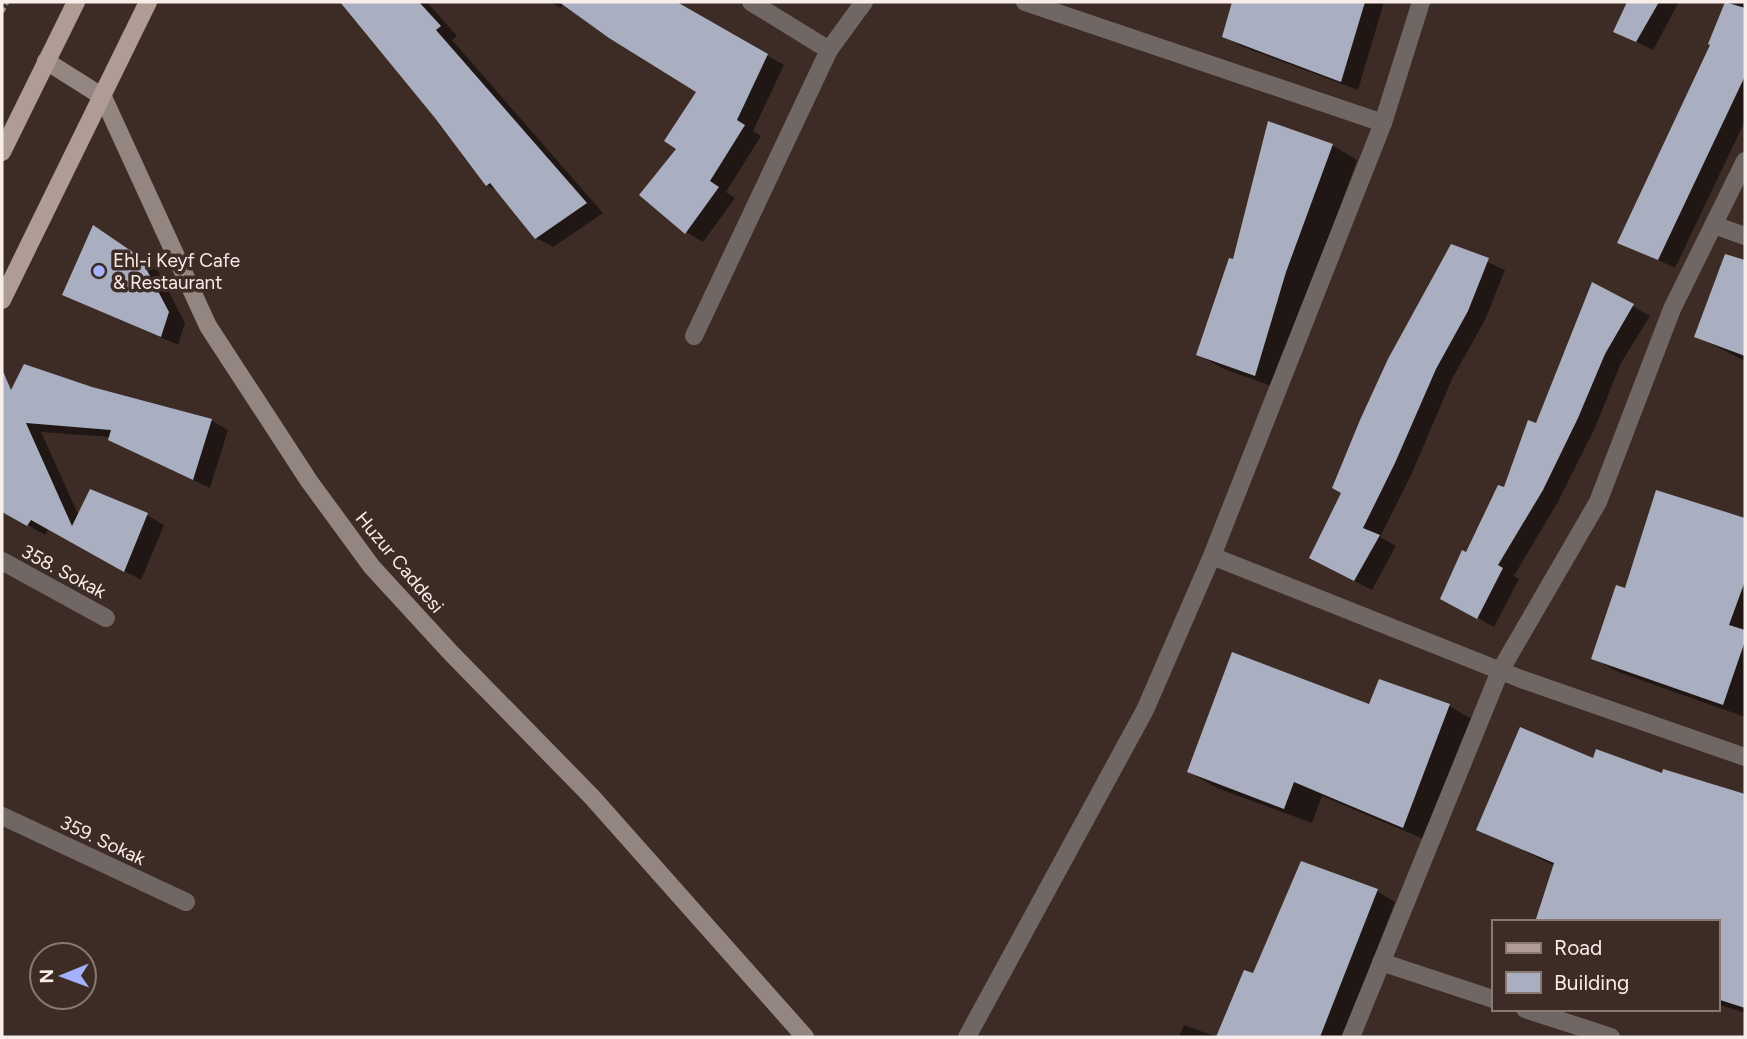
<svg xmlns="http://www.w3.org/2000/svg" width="1747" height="1039" viewBox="0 0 1747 1039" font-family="Figtree,sans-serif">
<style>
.shadow{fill:#0007}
.building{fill:#aaaec1}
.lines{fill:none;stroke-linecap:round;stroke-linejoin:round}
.path{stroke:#9b8c87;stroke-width:4.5;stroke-dasharray:5 3.5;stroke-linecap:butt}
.street{stroke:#706764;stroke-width:18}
.secondary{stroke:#938580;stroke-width:18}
.primary{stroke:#ae9c95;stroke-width:18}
.poi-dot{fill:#a2b2fd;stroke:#3d2c26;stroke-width:2.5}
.labels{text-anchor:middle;stroke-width:7;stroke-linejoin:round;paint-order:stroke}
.poi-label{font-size:19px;fill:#f9ede9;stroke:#3d2c26;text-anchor:start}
.street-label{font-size:19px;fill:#f9ede9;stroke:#3d2c26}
</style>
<rect width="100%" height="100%" fill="#3d2c26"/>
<g class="shadow">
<path d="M341 2H427L457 36 452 40 603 213 553 247 536 238 499 192 487 185 437 117Z"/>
<path d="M550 2H673L784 65 753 131 761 136 726 192 735 198 703 242 686 232 678 149 699 91 563 3 561 8Z"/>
<path d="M1234 2H1384L1358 90 1241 46 1224 36Z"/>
<path d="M1629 2H1679L1653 50 1615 31Z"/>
<path d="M1727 2H1745V121L1675 268 1620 242 1713 44 1710 43Z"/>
<path d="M1332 145 1357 160 1311 287 1280 389 1224 369 1199 355 1234 261Z"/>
<path d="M111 237 157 269 185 323 178 345 64 294Z"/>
<path d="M1452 246 1505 270 1485 320 1452 379 1412 473 1380 537 1396 546 1372 590 1328 567 1343 493Z"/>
<path d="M1726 256 1745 262V361L1696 336Z"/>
<path d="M1593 284 1650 316 1621 363 1595 428 1559 500 1514 576 1519 579 1494 627 1443 598 1505 490 1537 425Z"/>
<path d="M25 366 91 389 211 420 228 430 210 488 127 449 111 437 41 432 79 516 147 515 164 525 141 580 48 529 45 535 2 510V414Z"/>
<path d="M1657 492 1745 520V717L1618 672 1593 658 1626 591Z"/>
<path d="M1370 706H1449L1477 722 1431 842 1322 796 1312 823 1217 788 1189 772Z"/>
<path d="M1594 760 1663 775 1664 771 1745 794V1013L1717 1004V922L1555 866 1479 829Z"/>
<path d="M1377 891 1395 902 1343 1037H1218L1245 972 1253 975Z"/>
<path d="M1184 1025 1217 1037H1179Z"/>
</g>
<g class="building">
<path d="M340 2H419L441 26 436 30 587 203 535 239 490 183 486 186 435 118Z"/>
<path d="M559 2H677L768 54 737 120 745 125 710 181 719 187 685 234 639 195 676 149 664 141 696 92 609 38Z"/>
<path d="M1232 2H1365L1341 82 1222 37Z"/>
<path d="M1627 2H1659L1636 42 1613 32Z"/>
<path d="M1725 2 1745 8V76L1658 260 1617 243 1710 45 1708 44Z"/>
<path d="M1268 121 1333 144 1286 272 1255 376 1196 355 1229 258 1233 259Z"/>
<path d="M93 225 140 257 169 312 161 337 62 295Z"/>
<path d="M1451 244 1489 258 1468 311 1436 369 1395 463 1363 528 1380 535 1354 581 1309 558 1341 493 1332 488 1360 420 1388 359Z"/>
<path d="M1725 254 1745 260V356L1694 337Z"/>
<path d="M1592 282 1634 304 1605 354 1578 418 1543 490 1498 565 1503 568 1477 619 1440 599 1462 550 1466 552 1498 485 1504 487 1528 420 1536 423Z"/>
<path d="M24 364 92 387 212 419 193 480 108 440 111 430 26 423 72 526 90 489 148 513 124 572 31 520 27 526 2 512V369L11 390Z"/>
<path d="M1656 490 1745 518V581L1729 625 1745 630V641L1723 705 1591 659 1616 585 1625 588Z"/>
<path d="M1232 652 1369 704 1379 679 1450 704 1403 828 1294 782 1284 809 1187 772Z"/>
<path d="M1520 727 1593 758 1596 749 1662 773 1663 769 1745 794V1008L1717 999V922H1535L1554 863 1476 830Z"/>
<path d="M1301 861 1378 889 1320 1037H1216L1244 970 1253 973Z"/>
</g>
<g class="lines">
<path class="path" d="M2 12 7 2"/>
<g class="street">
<path d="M1025 2 1383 123"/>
<path d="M829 50 864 2"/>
<path d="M1714 225 1745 236"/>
<path d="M694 336 829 50 751 2"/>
<path d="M1212 556 1521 679 1745 757"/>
<path d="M2 561 106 618"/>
<path d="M2 816 186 902"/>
<path d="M1381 962 1493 999"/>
<path d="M1525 1009 1611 1037"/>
<path d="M967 1037 1145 710 1212 556 1383 123 1421 2"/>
<path d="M1351 1037 1500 671 1598 502 1672 309 1745 161"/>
</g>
<path class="secondary" d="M46 61 103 97 208 326 309 481 372 567 451 653 592 797 805 1037"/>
<g class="primary">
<path d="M2 152 76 2"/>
<path d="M2 300 148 2"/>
</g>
</g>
<circle class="poi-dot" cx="99" cy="271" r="7"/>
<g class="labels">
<g class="poi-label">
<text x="113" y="267">Ehl-i Keyf Cafe<tspan x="113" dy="22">&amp; Restaurant</tspan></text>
</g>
<g class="street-label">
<text transform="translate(400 562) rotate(50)" y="7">Huzur Caddesi</text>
<text transform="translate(64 571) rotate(28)" y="7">358. Sokak</text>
<text transform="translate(103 840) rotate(25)" y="7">359. Sokak</text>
</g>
</g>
<rect width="1747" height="1039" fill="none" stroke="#f9ede9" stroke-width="7"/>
<rect x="1492" y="920" width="228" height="91" fill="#3d2c26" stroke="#887974" stroke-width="2"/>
<rect x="1506" y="943" width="35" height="10" fill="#ae9c95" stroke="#887974" stroke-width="2"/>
<text x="1554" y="955" font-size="21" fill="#f9ede9">Road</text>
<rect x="1506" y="972" width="35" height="21" fill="#aaaec1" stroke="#887974" stroke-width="2"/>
<text x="1554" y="990" font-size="21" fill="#f9ede9">Building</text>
<g transform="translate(63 976) rotate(269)"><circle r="33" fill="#3d2c26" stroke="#887974" stroke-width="2"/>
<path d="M0-5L12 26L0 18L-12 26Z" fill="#a2b2fd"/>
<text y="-10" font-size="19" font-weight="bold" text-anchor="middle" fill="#f9ede9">N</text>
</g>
</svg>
